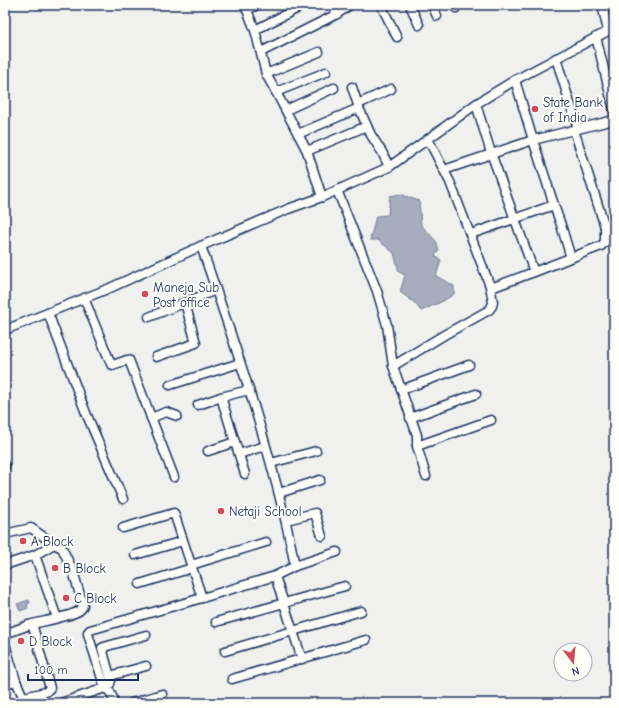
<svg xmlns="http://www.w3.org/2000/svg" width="619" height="708" viewBox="0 0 619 708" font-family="'Comic Neue',sans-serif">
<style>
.water{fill:#a7adbd;stroke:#6f7b97}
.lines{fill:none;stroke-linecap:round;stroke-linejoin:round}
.minor-casing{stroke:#1b2f5e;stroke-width:11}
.minor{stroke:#fdfcf7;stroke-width:8}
.poi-dot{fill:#d1495b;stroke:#fdfcf7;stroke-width:1.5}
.labels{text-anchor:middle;stroke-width:4;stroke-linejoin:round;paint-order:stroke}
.poi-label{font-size:13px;fill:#1b2f5e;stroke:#fdfcf7;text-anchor:start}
</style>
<rect width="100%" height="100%" fill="#f0f0ee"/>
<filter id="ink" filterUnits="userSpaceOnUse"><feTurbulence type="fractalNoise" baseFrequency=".025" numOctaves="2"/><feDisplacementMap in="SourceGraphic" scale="8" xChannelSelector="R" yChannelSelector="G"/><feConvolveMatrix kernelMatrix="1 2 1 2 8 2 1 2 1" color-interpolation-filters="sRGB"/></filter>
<g filter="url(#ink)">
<g class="water">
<path d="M400 194 419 201 421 225 436 241 439 250 435 256 441 260 436 276 454 286V294L443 301 421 311 415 303 400 292 405 275 399 272 394 253 378 240H370L376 216 388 215 390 196Z"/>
<path d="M29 600 30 603 27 604 28 608 20 611 17 604Z"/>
</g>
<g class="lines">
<defs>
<g id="minor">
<path d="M245 5 255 30 266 74 276 92 307 151 322 197"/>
<path d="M333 5 337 14"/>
<path d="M381 5 397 37"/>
<path d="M410 5 419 25"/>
<path d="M432 5 437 16"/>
<path d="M455 5 456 8"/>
<path d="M602 5 608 31"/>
<path d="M247 10 257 5"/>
<path d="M255 30 304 5"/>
<path d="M596 37 614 110"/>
<path d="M261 52 337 14 350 5"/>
<path d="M556 58 578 129"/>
<path d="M266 74 319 52"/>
<path d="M352 87 359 108 371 135 382 152 389 167"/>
<path d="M276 92 326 72"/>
<path d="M358 104 391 89"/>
<path d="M476 104 491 153 534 272 491 288"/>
<path d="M286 110 334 88"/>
<path d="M574 130 605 227"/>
<path d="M298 134 359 108"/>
<path d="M307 151 367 126"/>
<path d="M444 170 533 140 614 120"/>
<path d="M337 190 377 291 387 325 393 366 444 335 489 310 492 306 493 302 490 286 450 182 428 139"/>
<path d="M554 205 561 225 571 258"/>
<path d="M471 234 554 205 533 140 515 80"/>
<path d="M201 246C232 336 263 426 285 519 289 535 292 551 295 566"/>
<path d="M534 272 601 246 605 242V227L614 221"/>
<path d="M84 298 111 364 113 365 127 360H129L174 477"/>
<path d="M48 313 86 413 123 499"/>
<path d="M149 317 216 290"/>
<path d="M5 330 110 288 201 246 288 209 322 197 389 167 428 139 476 104 515 80 614 28"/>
<path d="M156 357 196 343 185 303"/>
<path d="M393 366 417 435V446L426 476"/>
<path d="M170 385 240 363"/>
<path d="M401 390 469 365"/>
<path d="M198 405 221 397 249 390"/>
<path d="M151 418 166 412 177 416"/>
<path d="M410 418 476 394"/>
<path d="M235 442 245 474"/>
<path d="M417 446 491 420"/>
<path d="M208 451 235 442 221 397"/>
<path d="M239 454 265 446"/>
<path d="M271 463 316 451"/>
<path d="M5 467V466"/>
<path d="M279 493 320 480"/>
<path d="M286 520 315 513 322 536"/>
<path d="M123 528 174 513 202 598"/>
<path d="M5 534 31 528 54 544 62 548 73 571 83 605C82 607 82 609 80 610 74 616 39 622 29 625L33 627 50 688 46 692 23 697V703"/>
<path d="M54 544 35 555 57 618"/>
<path d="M135 555 183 541"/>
<path d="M5 565 35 555"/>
<path d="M191 565 266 542"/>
<path d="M140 584 192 568"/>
<path d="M216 622 345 586"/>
<path d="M5 634 29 625"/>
<path d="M5 644 16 681"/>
<path d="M225 651 361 611"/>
<path d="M302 659 275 576 295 566 337 552"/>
<path d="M110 676 146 666"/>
<path d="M232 679 366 640"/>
<path d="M5 684 16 681 23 697"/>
<path d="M105 686 110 684 111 680 102 648 104 647 146 635"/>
<path d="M105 688 110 692 115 703"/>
<path d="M61 703 105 688 88 634V632L90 630 202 598 275 576"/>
<path d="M132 703 162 694"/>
</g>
</defs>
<use href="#minor" class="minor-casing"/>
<use href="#minor" class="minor"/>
</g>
</g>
<g class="poi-dot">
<circle cx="535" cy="109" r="4"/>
<circle cx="145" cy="294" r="4"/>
<circle cx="221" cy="511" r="4"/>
<circle cx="23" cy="541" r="4"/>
<circle cx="55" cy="568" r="4"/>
<circle cx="66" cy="598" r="4"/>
<circle cx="21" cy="641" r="4"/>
</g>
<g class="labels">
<g class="poi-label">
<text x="543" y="107">State Bank<tspan x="543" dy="15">of India</tspan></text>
<text x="153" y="292">Maneja Sub<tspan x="153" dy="15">Post office</tspan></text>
<text x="229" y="516">Netaji School</text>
<text x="31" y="546">A Block</text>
<text x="63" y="573">B Block</text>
<text x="74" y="603">C Block</text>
<text x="29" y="646">D Block</text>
</g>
</g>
<rect width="619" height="708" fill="none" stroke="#fdfcf7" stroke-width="20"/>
<rect x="10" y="10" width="599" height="688" fill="none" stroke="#1b2f5e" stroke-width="1.5" filter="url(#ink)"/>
<g transform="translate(573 662) rotate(164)"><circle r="19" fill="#fdfcf7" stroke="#a3aaba"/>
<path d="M0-3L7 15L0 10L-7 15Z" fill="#d1495b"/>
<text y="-6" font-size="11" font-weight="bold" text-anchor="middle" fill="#1b2f5e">N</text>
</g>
<path d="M28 674v6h110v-6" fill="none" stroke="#1b2f5e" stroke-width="2"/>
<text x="34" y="674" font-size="12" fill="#1b2f5e" stroke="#fdfcf7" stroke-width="3" paint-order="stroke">100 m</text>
</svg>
